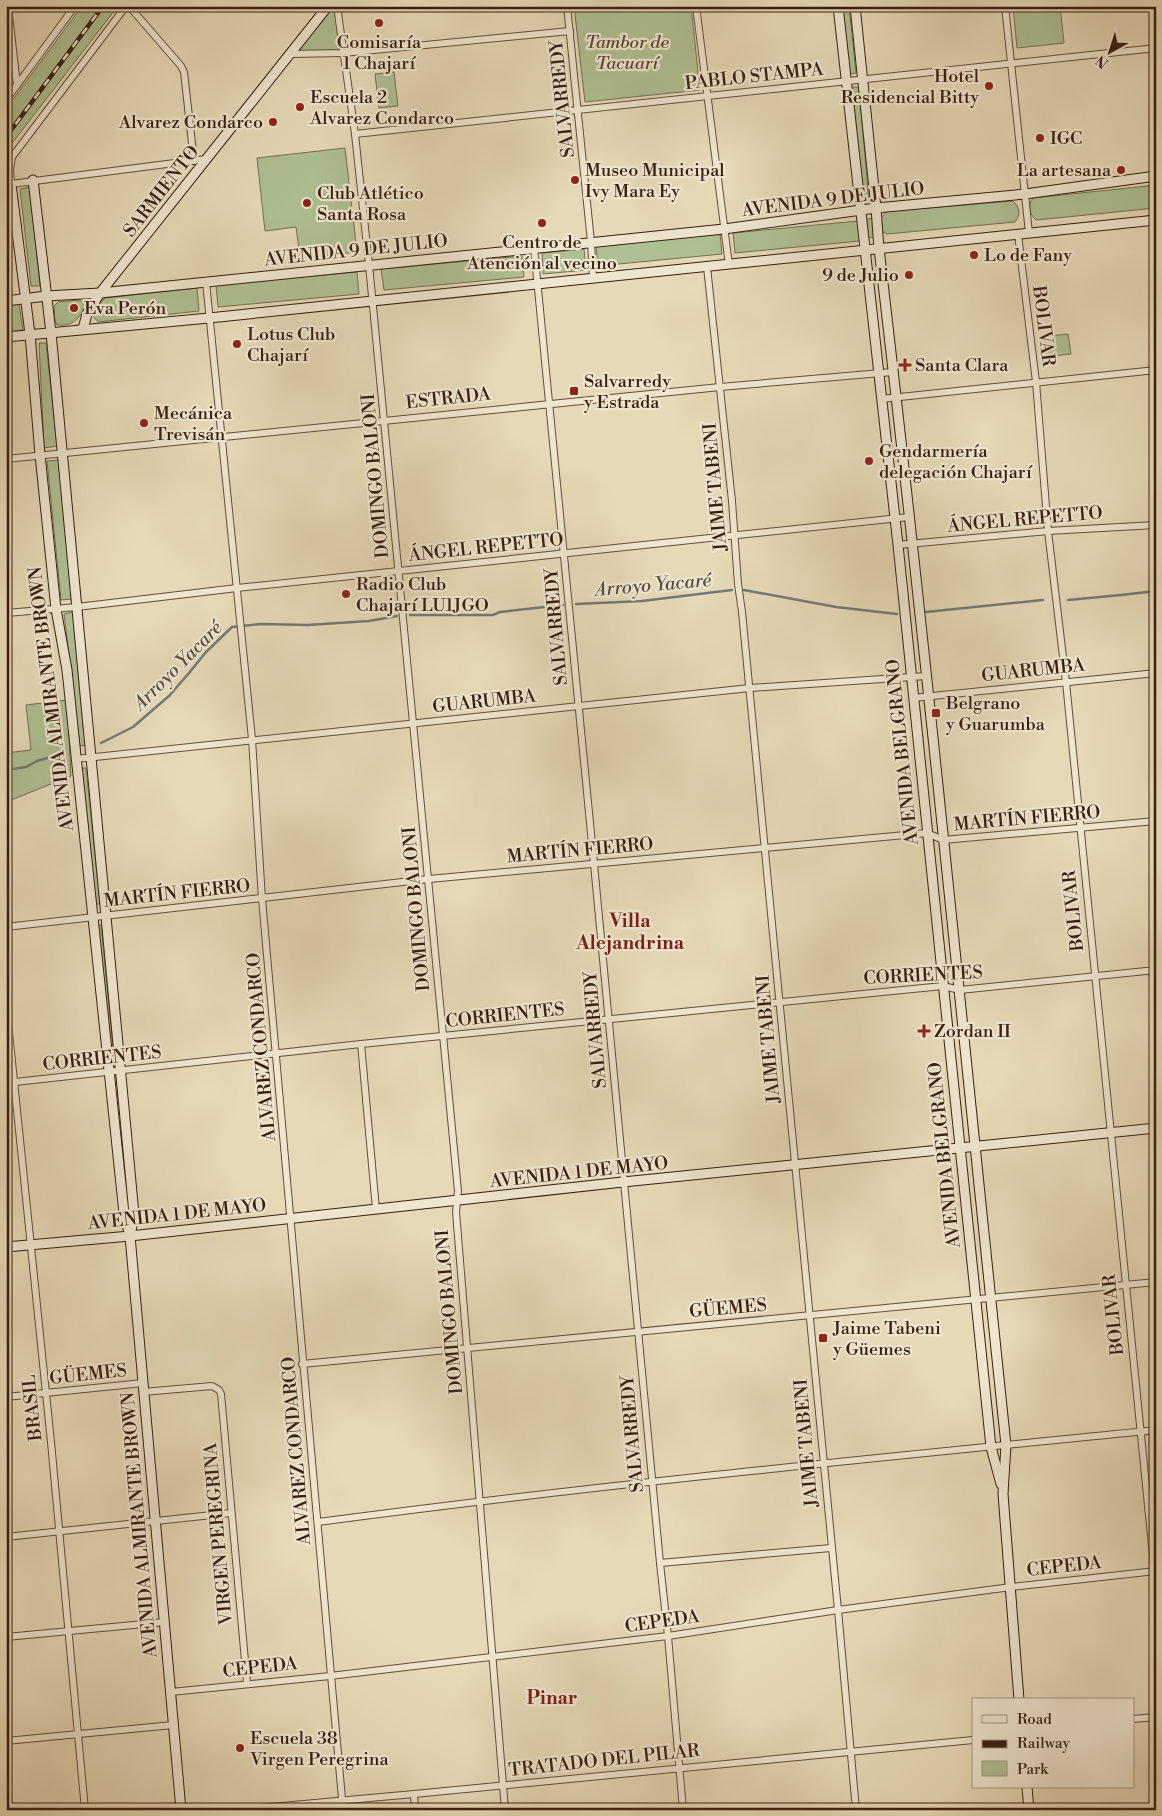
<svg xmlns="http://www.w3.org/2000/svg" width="1162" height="1816" viewBox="0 0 1162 1816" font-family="'Libre Bodoni',serif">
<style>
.green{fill:#aec093;stroke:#736f52}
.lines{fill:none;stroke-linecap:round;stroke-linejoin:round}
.stream{stroke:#737a76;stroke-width:2.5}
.street-casing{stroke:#644d3a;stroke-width:8}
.secondary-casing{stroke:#381e11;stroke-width:11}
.street{stroke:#efe6d0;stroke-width:6}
.secondary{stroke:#efe6d0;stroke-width:9}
.rail-casing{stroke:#381e11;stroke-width:4.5}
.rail{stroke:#efe6d0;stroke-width:2.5;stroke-dasharray:8;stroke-linecap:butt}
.poi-dot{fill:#8f2418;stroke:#efe6d0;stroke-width:2}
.labels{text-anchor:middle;stroke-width:4.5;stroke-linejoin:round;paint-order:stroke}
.poi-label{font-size:18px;fill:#381e11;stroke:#efe6d0;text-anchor:start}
.park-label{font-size:18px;font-style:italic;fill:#564632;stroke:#efe6d0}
.street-label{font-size:18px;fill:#381e11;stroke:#efe6d0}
.water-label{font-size:19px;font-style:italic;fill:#554c43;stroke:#efe6d0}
.neighbourhood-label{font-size:19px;font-weight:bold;fill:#7a1f14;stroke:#efe6d0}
</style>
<rect width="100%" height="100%" fill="#e6d9b7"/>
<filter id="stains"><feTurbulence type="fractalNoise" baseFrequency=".004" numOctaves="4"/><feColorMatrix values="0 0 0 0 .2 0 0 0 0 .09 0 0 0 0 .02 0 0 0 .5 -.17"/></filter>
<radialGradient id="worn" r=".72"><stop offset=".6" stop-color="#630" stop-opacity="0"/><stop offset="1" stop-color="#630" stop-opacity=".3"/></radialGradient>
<g class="green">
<path d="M82 6H118L6 151V109Z"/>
<path d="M330 6H335L341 51 293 52Z"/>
<path d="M574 6H691L700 90 585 102Z"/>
<path d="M842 6H849L856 73 849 74Z"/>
<path d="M1013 6H1060L1064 43 1017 48Z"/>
<path d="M394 72 398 106 379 108 375 74Z"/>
<path d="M851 87H859L869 201 861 202Z"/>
<path d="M345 148 357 252 300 258 296 227 265 231 257 158Z"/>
<path d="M1156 185V208L1036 220C1030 215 1027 205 1033 198Z"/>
<path d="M30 187 40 286H31L20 189Z"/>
<path d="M1013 201C1020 207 1021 215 1015 222L887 234 883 232 881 218 887 211Z"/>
<path d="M874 218 876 237 868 238 867 219Z"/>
<path d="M858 221 860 241 735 253 733 233Z"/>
<path d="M720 234 722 254 598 266 596 246Z"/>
<path d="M584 249 586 270 543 274 542 253Z"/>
<path d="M522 256 524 277 384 290 381 269Z"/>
<path d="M357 272 359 294 218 307 216 285Z"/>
<path d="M197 288 199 311 98 322 94 317 93 311 105 298Z"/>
<path d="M80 300 84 304 86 308C76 320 74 326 57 325L55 321 54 306 58 302Z"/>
<path d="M19 304 23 330 6 332V306Z"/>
<path d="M1068 334 1071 354 1043 357 1041 337Z"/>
<path d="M39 343H46L57 446 44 448Z"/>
<path d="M59 460 72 599 61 600 47 461Z"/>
<path d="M73 612 85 745 80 746 64 614Z"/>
<path d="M67 700 71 776 6 802V753L31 750 26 705Z"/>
<path d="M82 768H86L100 904H96Z"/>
<path d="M98 925H101L114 1057H111Z"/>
</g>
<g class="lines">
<g class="stream">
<path d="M744 590 836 607 897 614"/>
<path d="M1068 600 1121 595 1156 591"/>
<path d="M576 604 642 601 732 590"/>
<path d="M926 612 1043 600"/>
<path d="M410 615H493L500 612 563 605"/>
<path d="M101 743 133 727 169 696 189 673 206 652 232 627 261 624 308 625 369 621 397 616"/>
<path d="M6 770 26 767 37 761 61 754"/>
</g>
<defs>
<g id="street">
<path d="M8 6 17 85"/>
<path d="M126 6 12 157 10 169 11 184 206 159"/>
<path d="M129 6 181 66 184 72 194 161"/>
<path d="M337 6 355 134 369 265 458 1191 456 1212 505 1810"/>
<path d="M567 6 591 242 593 279"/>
<path d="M696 6 729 265"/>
<path d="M1005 6 1029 233"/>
<path d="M290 54 343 53 570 31"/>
<path d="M6 100 75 6"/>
<path d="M355 134 1156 48"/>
<path d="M1018 234 1036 382 1048 531 1066 682 1156 1586"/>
<path d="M534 248 594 864 660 1563 668 1636 683 1810"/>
<path d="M707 267 732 501 738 584 742 612 838 1610 856 1810"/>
<path d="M206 282 252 739 262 899 343 1810"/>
<path d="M881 399 1156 370"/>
<path d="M6 459 720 387 893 372"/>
<path d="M898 545 1048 531 1156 525"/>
<path d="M6 613 77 607 237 588 909 517"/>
<path d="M913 698 1156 673"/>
<path d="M76 759 750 688 926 676"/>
<path d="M6 927 429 879 927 833 943 840 1156 821"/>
<path d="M6 1003 51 1442 85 1810"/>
<path d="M361 1044 376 1209"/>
<path d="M6 1083 361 1044 943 986 960 990 1156 970"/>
<path d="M302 1364 1156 1282"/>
<path d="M143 1392 212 1386 219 1390 221 1394 247 1683"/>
<path d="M6 1397 143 1383"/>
<path d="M318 1522C596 1485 876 1458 1156 1430"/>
<path d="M6 1537 231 1513"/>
<path d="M660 1563 831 1548"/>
<path d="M6 1637 165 1622"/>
<path d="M171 1692 330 1676 668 1636 838 1610 1011 1587 1156 1571"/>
<path d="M1133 1719 1156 1717"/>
<path d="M6 1741 173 1725"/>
<path d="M414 1794 415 1810"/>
<path d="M238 1810 414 1794 973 1740"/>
</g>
<g id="secondary">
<path d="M838 6 898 545 991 1447 1001 1484"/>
<path d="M855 6 876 208 879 249C926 647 964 1046 1006 1445L1003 1494 1019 1700"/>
<path d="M33 180 51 333 134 1214 131 1231"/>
<path d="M11 184 30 334 40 455 56 609 67 670 124 1213 130 1236 181 1810"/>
<path d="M6 301 46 296 100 293 724 229 876 208 1025 194 1156 176"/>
<path d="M83 329 87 314 100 293 328 6"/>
<path d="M6 337 209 318 1156 220"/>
<path d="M6 1247 130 1236 623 1182 1156 1128"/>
<path d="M1027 1787 1029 1810"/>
</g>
</defs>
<use href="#street" class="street-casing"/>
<use href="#secondary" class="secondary-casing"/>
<use href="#street" class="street"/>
<use href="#secondary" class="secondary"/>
<defs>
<path id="rail" d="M6 137 103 6"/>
</defs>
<use href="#rail" class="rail-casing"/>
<use href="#rail" class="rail"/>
</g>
<g class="poi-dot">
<circle cx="379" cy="23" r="5"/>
<circle cx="989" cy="86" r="5"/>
<circle cx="300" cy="107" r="5"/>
<circle cx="273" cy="122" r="5"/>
<circle cx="1040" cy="138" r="5"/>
<circle cx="1121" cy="170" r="5"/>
<circle cx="575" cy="180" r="5"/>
<circle cx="307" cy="203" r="5"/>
<circle cx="542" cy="223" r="5"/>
<circle cx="974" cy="255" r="5"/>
<circle cx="909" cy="275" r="5"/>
<circle cx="74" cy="308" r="5"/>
<circle cx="237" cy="344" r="5"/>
<path d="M902.5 357.5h5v5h5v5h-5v5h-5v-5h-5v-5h5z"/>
<rect x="569" y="386" width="10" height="10" rx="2.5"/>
<circle cx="144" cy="423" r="5"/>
<circle cx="869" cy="461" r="5"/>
<circle cx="346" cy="594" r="5"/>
<rect x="931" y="708" width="10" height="10" rx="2.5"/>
<path d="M921.5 1023.5h5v5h5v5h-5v5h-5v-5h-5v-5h5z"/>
<rect x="818" y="1333" width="10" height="10" rx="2.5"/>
<circle cx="240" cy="1748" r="5"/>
</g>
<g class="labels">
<g class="poi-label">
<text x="379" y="48" text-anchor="middle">Comisaría<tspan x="379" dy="21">1 Chajarí</tspan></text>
<text x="979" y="82" text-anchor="end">Hotel<tspan x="979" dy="21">Residencial Bitty</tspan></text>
<text x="310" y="103">Escuela 2<tspan x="310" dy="21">Alvarez Condarco</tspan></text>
<text x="263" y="128" text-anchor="end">Alvarez Condarco</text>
<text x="1050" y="144">IGC</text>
<text x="585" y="176">Museo Municipal<tspan x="585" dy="21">Ivy Mara Ey</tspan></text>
<text x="1111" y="176" text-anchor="end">La artesana</text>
<text x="317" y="199">Club Atlético<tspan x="317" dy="21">Santa Rosa</tspan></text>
<text x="542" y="248" text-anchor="middle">Centro de<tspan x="542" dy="21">Atención al vecino</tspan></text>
<text x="984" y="261">Lo de Fany</text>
<text x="899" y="281" text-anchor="end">9 de Julio</text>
<text x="84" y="314">Eva Perón</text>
<text x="247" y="340">Lotus Club<tspan x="247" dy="21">Chajarí</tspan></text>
<text x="915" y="371">Santa Clara</text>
<text x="584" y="387">Salvarredy<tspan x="584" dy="21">y Estrada</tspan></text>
<text x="154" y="419">Mecánica<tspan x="154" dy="21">Trevisán</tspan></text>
<text x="879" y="457">Gendarmería<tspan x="879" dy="21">delegación Chajarí</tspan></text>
<text x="356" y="590">Radio Club<tspan x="356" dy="21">Chajarí LU1JGO</tspan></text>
<text x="946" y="709">Belgrano<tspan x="946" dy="21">y Guarumba</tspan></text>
<text x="934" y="1037">Zordan II</text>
<text x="833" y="1334">Jaime Tabeni<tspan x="833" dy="21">y Güemes</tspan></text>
<text x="250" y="1744">Escuela 38<tspan x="250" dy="21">Virgen Peregrina</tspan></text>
</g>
<g class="park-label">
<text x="627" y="48">Tambor de<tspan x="627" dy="21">Tacuarí</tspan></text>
</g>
<g class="street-label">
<text transform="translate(754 76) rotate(-6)" y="6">PABLO STAMPA</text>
<text transform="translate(562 99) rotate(-96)" y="6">SALVARREDY</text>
<text transform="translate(161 191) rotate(-52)" y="6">SARMIENTO</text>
<text transform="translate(833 199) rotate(-7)" y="6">AVENIDA 9 DE JULIO</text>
<text transform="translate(356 250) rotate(-6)" y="6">AVENIDA 9 DE JULIO</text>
<text transform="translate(1044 326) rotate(83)" y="6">BOLIVAR</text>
<text transform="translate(448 398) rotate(-6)" y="6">ESTRADA</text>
<text transform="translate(375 476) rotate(-95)" y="6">DOMINGO BALONI</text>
<text transform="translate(715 487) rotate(-95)" y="6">JAIME TABENI</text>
<text transform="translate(1025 519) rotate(-5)" y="6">ÁNGEL REPETTO</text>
<text transform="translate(486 547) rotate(-6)" y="6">ÁNGEL REPETTO</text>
<text transform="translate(556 627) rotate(-95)" y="6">SALVARREDY</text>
<text transform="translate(1033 670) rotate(-6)" y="6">GUARUMBA</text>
<text transform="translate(51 699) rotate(-97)" y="6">AVENIDA ALMIRANTE BROWN</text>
<text transform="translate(484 701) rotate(-6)" y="6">GUARUMBA</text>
<text transform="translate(902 752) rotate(-96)" y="6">AVENIDA BELGRANO</text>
<text transform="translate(1027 818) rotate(-5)" y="6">MARTÍN FIERRO</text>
<text transform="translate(580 850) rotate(-5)" y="6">MARTÍN FIERRO</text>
<text transform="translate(177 893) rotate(-6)" y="6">MARTÍN FIERRO</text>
<text transform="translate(416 909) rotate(-95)" y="6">DOMINGO BALONI</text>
<text transform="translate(1073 911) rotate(-96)" y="6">BOLIVAR</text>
<text transform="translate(923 975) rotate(-3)" y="6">CORRIENTES</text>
<text transform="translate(505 1015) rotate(-6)" y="6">CORRIENTES</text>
<text transform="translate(595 1030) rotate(-95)" y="6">SALVARREDY</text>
<text transform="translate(768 1039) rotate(-95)" y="6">JAIME TABENI</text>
<text transform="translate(261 1047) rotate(-95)" y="6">ALVAREZ CONDARCO</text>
<text transform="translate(102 1058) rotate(-6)" y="6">CORRIENTES</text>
<text transform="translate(944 1155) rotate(-96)" y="6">AVENIDA BELGRANO</text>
<text transform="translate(579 1172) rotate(-6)" y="6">AVENIDA 1 DE MAYO</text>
<text transform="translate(177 1214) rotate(-6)" y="6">AVENIDA 1 DE MAYO</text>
<text transform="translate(728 1308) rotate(-5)" y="6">GÜEMES</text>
<text transform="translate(449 1312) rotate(-95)" y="6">DOMINGO BALONI</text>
<text transform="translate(1113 1315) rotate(-96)" y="6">BOLIVAR</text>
<text transform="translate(88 1374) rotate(-6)" y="6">GÜEMES</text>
<text transform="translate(32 1408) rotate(-96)" y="6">BRASIL</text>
<text transform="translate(632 1434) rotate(-95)" y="6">SALVARREDY</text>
<text transform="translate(806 1443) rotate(-95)" y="6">JAIME TABENI</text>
<text transform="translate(296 1451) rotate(-95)" y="6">ALVAREZ CONDARCO</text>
<text transform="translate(139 1525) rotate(-95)" y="6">AVENIDA ALMIRANTE BROWN</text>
<text transform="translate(218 1534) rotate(-95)" y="6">VIRGEN PEREGRINA</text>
<text transform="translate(1064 1566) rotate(-6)" y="6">CEPEDA</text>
<text transform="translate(662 1621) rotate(-8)" y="6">CEPEDA</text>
<text transform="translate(260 1667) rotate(-6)" y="6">CEPEDA</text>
<text transform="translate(604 1760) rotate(-6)" y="6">TRATADO DEL PILAR</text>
</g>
<g class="water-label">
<text transform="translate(653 584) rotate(-5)" y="7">Arroyo Yacaré</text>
<text transform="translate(177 665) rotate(-45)" y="7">Arroyo Yacaré</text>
</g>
<g class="neighbourhood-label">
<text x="630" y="927">Villa<tspan x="630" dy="22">Alejandrina</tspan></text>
<text x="552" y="1704">Pinar</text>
</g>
</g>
<rect width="1162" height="1816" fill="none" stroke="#e6d9b7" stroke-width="25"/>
<rect x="8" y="8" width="1147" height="1801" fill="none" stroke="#381e11" stroke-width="2.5"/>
<rect x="12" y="12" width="1137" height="1791" fill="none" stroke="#381e11"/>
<rect x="972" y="1698" width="162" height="90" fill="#efe6d0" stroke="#a69684"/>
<rect x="982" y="1715" width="25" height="8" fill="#efe6d0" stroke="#a69684"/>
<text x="1017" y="1724" font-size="15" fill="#381e11">Road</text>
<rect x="982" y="1740" width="25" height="8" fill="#381e11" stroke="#a69684"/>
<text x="1017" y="1748" font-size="15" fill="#381e11">Railway</text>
<rect x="982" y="1761" width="25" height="15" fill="#aec093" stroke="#a69684"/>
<text x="1017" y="1774" font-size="15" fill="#381e11">Park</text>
<g transform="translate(1110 52) rotate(219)" stroke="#efe6d0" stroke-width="4" paint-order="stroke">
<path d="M0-4L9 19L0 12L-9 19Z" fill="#381e11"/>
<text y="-8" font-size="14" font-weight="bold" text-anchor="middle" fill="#381e11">N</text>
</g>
<rect width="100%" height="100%" filter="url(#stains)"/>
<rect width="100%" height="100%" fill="url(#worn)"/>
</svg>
